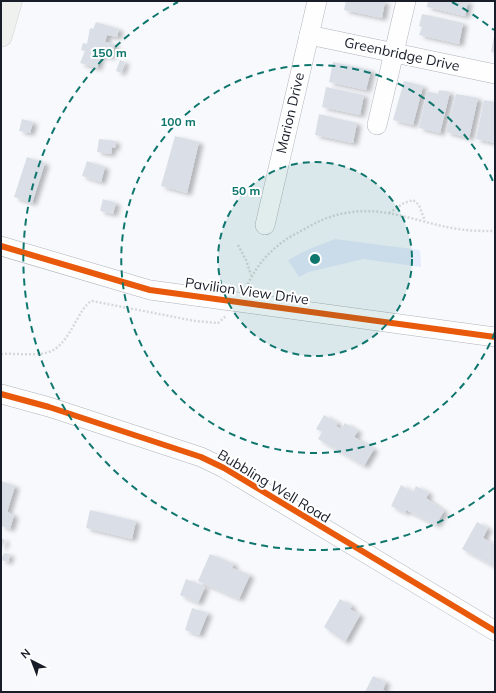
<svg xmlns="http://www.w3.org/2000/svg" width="496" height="693" viewBox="0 0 496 693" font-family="Mulish,sans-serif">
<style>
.green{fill:#e4ebfc}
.building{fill:#dadee6;filter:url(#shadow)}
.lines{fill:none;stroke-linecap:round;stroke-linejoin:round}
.minor-casing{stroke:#b0b3ba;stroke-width:20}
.major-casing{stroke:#d2d4d8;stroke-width:23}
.path{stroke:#d7d8d9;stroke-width:2.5;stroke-dasharray:2 2;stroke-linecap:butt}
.minor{stroke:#fefeff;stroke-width:19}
.major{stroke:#eef1ed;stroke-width:22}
.cycleway-casing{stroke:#fff;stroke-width:8}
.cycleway{stroke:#e8590c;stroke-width:6}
.ring{fill:none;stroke:#0f766e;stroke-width:2;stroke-dasharray:7 5}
.labels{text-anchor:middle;stroke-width:4;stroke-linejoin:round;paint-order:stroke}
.street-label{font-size:14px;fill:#191d29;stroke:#fff}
.centre{fill:#0f766e;stroke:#fff;stroke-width:2}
.ring-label{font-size:12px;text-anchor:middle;font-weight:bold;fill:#0f766e;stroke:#fff;stroke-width:4;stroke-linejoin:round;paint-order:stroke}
</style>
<defs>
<filter id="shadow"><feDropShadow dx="4.5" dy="2.5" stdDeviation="2" flood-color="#0004"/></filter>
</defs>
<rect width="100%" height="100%" fill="#f7f9fd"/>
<path class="green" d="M335 239 420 250 421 267 363 259 309 272 299 277 288 260 307 250Z"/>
<g class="building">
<path d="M346 1H385L382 18 344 10Z"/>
<path d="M428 1H468L465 16 427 7Z"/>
<path d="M422 14 463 23 459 44 419 35 422 27 419 26Z"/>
<path d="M96 22 119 29 117 37 107 35 105 42 115 44 111 57 101 55 97 68 80 63 85 51 81 50 83 43 87 44 90 28 93 29Z"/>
<path d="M494 36H495V53L491 52Z"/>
<path d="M120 60 125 62 121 73 116 71Z"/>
<path d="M333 62 371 70 366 90 329 82Z"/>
<path d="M404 81 423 86 413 125 393 120Z"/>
<path d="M326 87 364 95 360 115 322 107Z"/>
<path d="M439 90 450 92 440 133 419 128 427 91 438 94Z"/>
<path d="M456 94 478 98 469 138 446 132Z"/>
<path d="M484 100 495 102V143L476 139Z"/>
<path d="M319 114 357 123 353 143 315 135Z"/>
<path d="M22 119 33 122 30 133 19 131Z"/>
<path d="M175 136 199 142 187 193 161 186Z"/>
<path d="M99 139 116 141 115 148 112 147 111 154 97 152Z"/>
<path d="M27 157 45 163 32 203 14 197Z"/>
<path d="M87 161 105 167 101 182 82 176Z"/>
<path d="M103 199 116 203 113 214 100 211Z"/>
<path d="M324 415 338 423 336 426 341 429 345 423 358 431 354 437 374 449 364 466 318 439 322 432 316 429Z"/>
<path d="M1 481 15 486 7 512 14 515 10 529 1 526Z"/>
<path d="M401 485 413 492 416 486 429 493 426 498 444 511 436 525 406 510 405 513 391 506Z"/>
<path d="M90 510 136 521 132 539 86 528Z"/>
<path d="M477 522 488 528 483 538 495 545V567L462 549Z"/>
<path d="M1 538 5 540 1 550Z"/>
<path d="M4 553 10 554 8 562 1 560Z"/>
<path d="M210 554 234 564 232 568 250 575 239 599 198 581Z"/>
<path d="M186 579 205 587 198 603 180 595Z"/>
<path d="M340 599 352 606 350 609 360 615 345 642 324 627Z"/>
<path d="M192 608 208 613 199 635 185 630Z"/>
<path d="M373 676 386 682 383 690 387 692H365Z"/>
</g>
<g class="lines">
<defs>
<g id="minor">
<path d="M309 35 495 74"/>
<path d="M377 125 406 1"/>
<path d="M265 225 317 1"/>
<path d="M1 246 150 290 495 337"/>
<path d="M1 394 49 407 201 457 224 468 495 631"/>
</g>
<path id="major" d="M1 36 11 1"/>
</defs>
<use href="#minor" class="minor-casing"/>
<use href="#major" class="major-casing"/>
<g class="path">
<path d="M389 213 404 203 413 200 419 205 425 221"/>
<path d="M238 245 246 260 251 275"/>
<path d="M246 288C257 263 275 244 299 232 309 227 319 220 330 217 378 201 412 222 458 229 470 231 483 231 495 231"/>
<path d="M1 354C15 353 31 356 45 353 70 349 78 306 92 301L195 321 218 323 226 316"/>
</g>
<use href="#minor" class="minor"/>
<use href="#major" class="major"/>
<defs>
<g id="cycleway">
<path d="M1 246 150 290 495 337"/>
<path d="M1 394 49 407 201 457 224 468 495 631"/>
</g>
</defs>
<use href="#cycleway" class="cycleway-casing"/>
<use href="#cycleway" class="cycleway"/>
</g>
<circle cx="315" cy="259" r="97" fill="#0f766e" fill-opacity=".12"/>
<g class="ring">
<circle cx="315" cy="259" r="97"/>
<path d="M495 332A194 194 0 1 1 495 186"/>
<path d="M494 488A291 291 0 1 1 178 2M452 2A291 291 0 0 1 494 30"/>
</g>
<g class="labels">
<g class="street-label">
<text transform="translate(402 54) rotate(12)" y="5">Greenbridge Drive</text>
<text transform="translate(290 113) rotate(-77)" y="5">Marion Drive</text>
<text transform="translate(247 291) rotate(8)" y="5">Pavilion View Drive</text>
<text transform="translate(274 486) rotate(31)" y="5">Bubbling Well Road</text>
</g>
</g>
<circle cx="315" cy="259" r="6" class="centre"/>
<g class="ring-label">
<text x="109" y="57">150 m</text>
<text x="178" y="126">100 m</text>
<text x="246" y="195">50 m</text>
</g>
<rect width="496" height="693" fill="none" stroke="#191d29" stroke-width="4"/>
<g transform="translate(32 661) rotate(318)" stroke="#ffffff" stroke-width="3" paint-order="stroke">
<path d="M0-3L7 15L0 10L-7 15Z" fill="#191d29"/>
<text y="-6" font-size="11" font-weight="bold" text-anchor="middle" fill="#191d29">N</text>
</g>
</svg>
